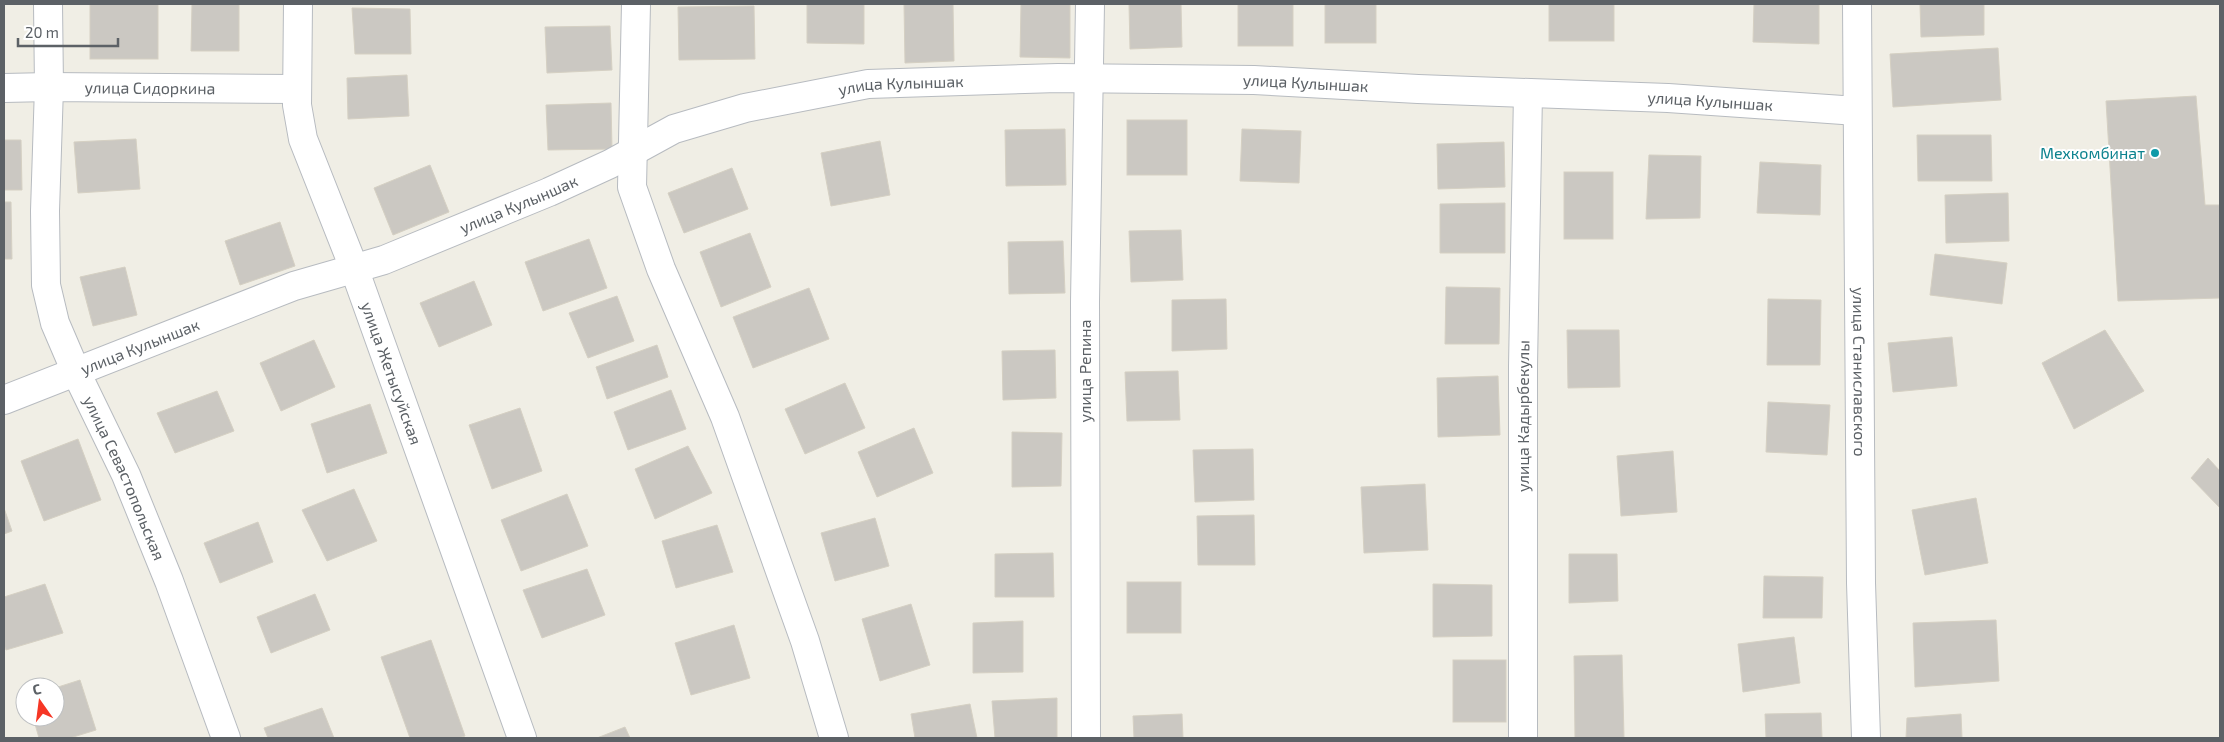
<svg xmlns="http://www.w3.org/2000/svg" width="2224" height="742" viewBox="0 0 2224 742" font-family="'Exo 2',sans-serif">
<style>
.building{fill:#cbc8c2;stroke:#d5d0c3}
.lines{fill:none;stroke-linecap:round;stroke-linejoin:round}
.minor-casing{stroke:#b7bbc0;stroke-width:30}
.minor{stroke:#fff;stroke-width:28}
.culture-dot{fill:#0f9aa8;stroke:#fff;stroke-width:2}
.labels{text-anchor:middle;stroke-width:4;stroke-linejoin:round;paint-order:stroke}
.street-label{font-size:16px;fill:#5c6166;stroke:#fff}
.culture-label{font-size:16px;fill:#0d838f;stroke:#fff;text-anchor:end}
</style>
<rect width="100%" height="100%" fill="#f0eee5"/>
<g class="building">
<rect x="90" y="4" width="68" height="55"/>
<path d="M192 4H239V51H191Z"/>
<path d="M807 4H864V44L807 43Z"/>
<path d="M904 4H953L954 61 905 63Z"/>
<path d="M1021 4H1070V58L1020 57Z"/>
<path d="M1129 4H1181L1182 47 1130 49Z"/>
<rect x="1238" y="4" width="55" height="42"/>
<rect x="1325" y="4" width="51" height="39"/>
<rect x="1549" y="4" width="65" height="37"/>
<path d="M1754 4H1819V44L1753 42Z"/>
<path d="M1920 4H1984V35L1921 37Z"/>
<path d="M754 6 755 59 679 60 678 7Z"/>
<path d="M352 8 410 9 411 54H355Z"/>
<path d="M610 26 612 70 547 73 545 27Z"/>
<path d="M1998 48 2001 100 1893 107 1890 54Z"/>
<path d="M407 75 409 116 348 119 347 78Z"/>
<path d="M2196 96 2205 205H2220V298L2118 301 2106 101Z"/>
<path d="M611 103 612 149 548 150 546 105Z"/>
<rect x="1127" y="120" width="60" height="55"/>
<path d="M1065 129 1066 185 1006 186 1005 130Z"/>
<path d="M1242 129 1301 131 1299 183 1240 181Z"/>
<path d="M1917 135H1991L1992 181H1918Z"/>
<path d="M136 139 140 189 78 193 74 142Z"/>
<path d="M4 140H21L22 190H4Z"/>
<path d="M880 141 890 195 831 206 821 153Z"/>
<path d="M1504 142 1505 187 1438 189 1437 144Z"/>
<path d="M1649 155 1701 156 1700 218 1646 219Z"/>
<path d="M1760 162 1821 165 1820 215 1757 213Z"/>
<path d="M430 165 449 212 393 235 374 188Z"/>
<path d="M732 168 748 209 684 233 668 193Z"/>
<rect x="1564" y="172" width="49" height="67"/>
<path d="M2008 193 2009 241 1946 243 1945 195Z"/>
<path d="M4 202H11L12 259H4Z"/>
<path d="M1505 203V253H1440V204Z"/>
<path d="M280 222 295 266 240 285 225 241Z"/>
<path d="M1181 230 1183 280 1131 282 1129 231Z"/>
<path d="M750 233 771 287 721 307 700 252Z"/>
<path d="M589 239 607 288 543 311 525 262Z"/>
<path d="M1063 241 1065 293 1009 294 1008 242Z"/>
<path d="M1935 254 2007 263 2002 304 1930 295Z"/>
<path d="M125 267 137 315 93 326 80 277Z"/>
<path d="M474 281 492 325 439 347 420 303Z"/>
<path d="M1446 287 1500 288 1499 344H1445Z"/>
<path d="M809 288 829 339 753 368 733 317Z"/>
<path d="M617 296 634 341 588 358 569 313Z"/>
<path d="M1226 299 1227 349 1172 351V300Z"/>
<path d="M1768 299 1821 300 1820 365H1767Z"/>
<path d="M1567 330H1619L1620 387 1568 388Z"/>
<path d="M2105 330 2144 391 2074 429 2042 363Z"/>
<path d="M1952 337 1957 386 1893 392 1888 343Z"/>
<path d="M314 340 335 387 281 411 260 363Z"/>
<path d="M657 345 668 377 607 399 596 367Z"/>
<path d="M1055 350 1056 398 1003 400 1002 351Z"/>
<path d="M1178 371 1180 420 1127 421 1125 372Z"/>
<path d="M1498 376 1500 435 1438 437 1437 378Z"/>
<path d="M845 383 865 428 805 454 785 409Z"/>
<path d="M671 390 686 429 628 450 614 412Z"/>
<path d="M217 391 234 431 175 453 157 413Z"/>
<path d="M1768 402 1830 405 1827 455 1766 452Z"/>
<path d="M370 404 387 453 327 473 311 424Z"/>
<path d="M520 408 542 471 492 489 469 425Z"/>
<path d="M914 428 933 473 877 497 858 452Z"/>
<path d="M1012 432 1062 433 1061 486 1012 487Z"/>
<path d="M78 439 101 500 44 521 21 461Z"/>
<path d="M688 446 712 493 655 519 635 469Z"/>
<path d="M1253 449 1254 500 1195 502 1193 450Z"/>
<path d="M1673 451 1677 512 1621 516 1617 456Z"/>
<path d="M2208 458 2220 471V508L2191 478Z"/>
<path d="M1425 484 1428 550 1364 553 1361 487Z"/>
<path d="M354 489 377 541 327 561 302 510Z"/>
<path d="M567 494 588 546 521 571 501 520Z"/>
<path d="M1976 498 1988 563 1925 575 1912 510Z"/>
<path d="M4 508 12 531 4 534Z"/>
<path d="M1254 515 1255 565H1198L1197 516Z"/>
<path d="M875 518 889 566 835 581 821 533Z"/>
<path d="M258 522 273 562 220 583 204 543Z"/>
<path d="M717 525 733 572 676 588 662 541Z"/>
<path d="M1053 553 1054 597H995V554Z"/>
<path d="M1569 554H1617L1618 601 1569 603Z"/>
<path d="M587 569 605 615 542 638 523 590Z"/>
<path d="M1764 576 1823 577 1822 618H1763Z"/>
<rect x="1127" y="582" width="54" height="51"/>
<path d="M45 584 63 633 6 650 4 645V597Z"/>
<path d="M1433 584 1492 585V636L1433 637Z"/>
<path d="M315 594 330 630 271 653 257 617Z"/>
<path d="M911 604 930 665 880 681 862 619Z"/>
<path d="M1996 620 1999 681 1915 687 1913 623Z"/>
<path d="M1023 621V672L973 673V623Z"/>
<path d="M734 625 750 678 691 695 675 643Z"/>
<path d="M1794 637 1800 683 1743 692 1738 644Z"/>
<path d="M431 640 465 736 458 738H410L381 657Z"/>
<path d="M1622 655 1624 738H1575L1574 656Z"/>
<rect x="1453" y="660" width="53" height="62"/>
<path d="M80 680 96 730 70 738H39L33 717H55V688Z"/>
<path d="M1057 698V738H995L992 701Z"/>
<path d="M970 704 977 738H915L911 714Z"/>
<path d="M322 708 334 738H268L264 728Z"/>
<path d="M1821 713 1822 738H1766L1765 714Z"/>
<path d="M1182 714 1183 738H1134L1133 716Z"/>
<path d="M1961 714 1962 738H1906L1907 718Z"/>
<path d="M625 727 630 738H597Z"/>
</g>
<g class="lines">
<defs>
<g id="minor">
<path id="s1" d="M48 4 49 87 45 211 46 285 55 323 76 372 126 475 169 581 226 738"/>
<path id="s2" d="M298 4 297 105 303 139 354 268 522 738"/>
<path d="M636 4 632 187 661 269 725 417 805 641 834 738"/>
<path id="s3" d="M1857 4 1861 583 1866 738"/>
<path id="s4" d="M4 88 49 87 297 89"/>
<path id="s5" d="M4 400 294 286 384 260 549 192 610 164 674 129 745 108 868 84 1058 78 1254 80 1418 89 1668 98 1857 111"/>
<path d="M1086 738 1085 302 1090 4"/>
<path id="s6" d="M1523 738V366L1528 93"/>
</g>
</defs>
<use href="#minor" class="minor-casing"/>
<use href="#minor" class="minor"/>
</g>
<circle class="culture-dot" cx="2155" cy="153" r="5"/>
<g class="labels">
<g class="street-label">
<text dy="6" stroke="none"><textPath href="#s5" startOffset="1361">улица Кулыншак</textPath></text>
<text dy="6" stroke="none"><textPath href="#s5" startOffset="956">улица Кулыншак</textPath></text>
<text dy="6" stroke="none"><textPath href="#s4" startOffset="146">улица Сидоркина</textPath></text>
<text dy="6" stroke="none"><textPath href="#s5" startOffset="1766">улица Кулыншак</textPath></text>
<text dy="6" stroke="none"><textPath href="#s5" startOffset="551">улица Кулыншак</textPath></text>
<text dy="6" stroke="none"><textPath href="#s5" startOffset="146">улица Кулыншак</textPath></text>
<text transform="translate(1085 371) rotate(-90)" y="6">улица Репина</text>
<text dy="6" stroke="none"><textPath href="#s3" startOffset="368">улица Станиславского</textPath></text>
<text dy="6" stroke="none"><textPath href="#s2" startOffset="386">улица Жетысуйская</textPath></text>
<text dy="6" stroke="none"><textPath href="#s6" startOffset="322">улица Кадырбекулы</textPath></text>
<text dy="6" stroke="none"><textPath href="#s1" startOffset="490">улица Севастопольская</textPath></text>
</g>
<g class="culture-label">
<text x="2145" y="159">Мехкомбинат</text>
</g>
</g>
<rect width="2224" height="742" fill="none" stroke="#5c6166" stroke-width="10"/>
<g transform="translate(40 702) rotate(346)"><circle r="24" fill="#ffffff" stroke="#bec0c2"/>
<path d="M0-4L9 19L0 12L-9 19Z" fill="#f63625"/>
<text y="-8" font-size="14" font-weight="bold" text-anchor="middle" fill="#5c6166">С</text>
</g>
<path d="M18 38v8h100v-8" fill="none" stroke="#5c6166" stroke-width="2.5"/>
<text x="25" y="38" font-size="15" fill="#5c6166" stroke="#ffffff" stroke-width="4" paint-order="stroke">20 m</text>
</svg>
